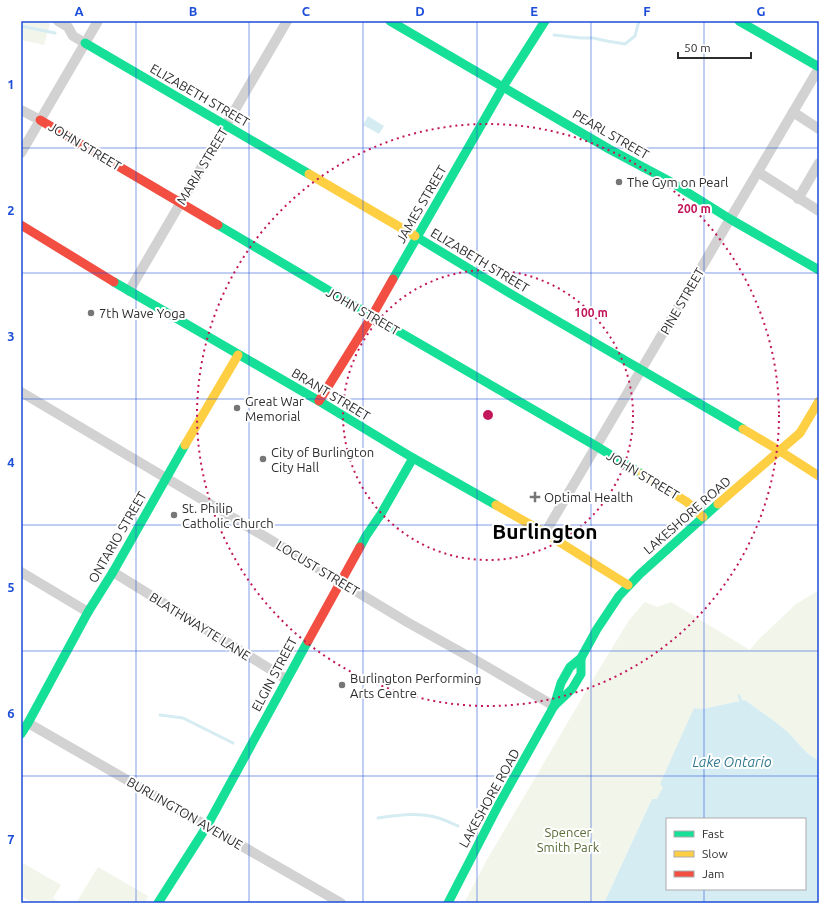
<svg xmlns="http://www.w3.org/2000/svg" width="840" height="924" viewBox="0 0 840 924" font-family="Ubuntu,sans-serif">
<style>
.green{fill:#f2f5ea}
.water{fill:#d5ecf3;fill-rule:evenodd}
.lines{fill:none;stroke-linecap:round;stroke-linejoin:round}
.stream{stroke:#d5ecf3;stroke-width:3}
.street{stroke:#d2d2d2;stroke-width:10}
.fast{stroke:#16e098;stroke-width:9}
.slow{stroke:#ffcf43;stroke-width:9}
.jam{stroke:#f24e42;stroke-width:9}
.grid{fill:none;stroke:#1d4ed8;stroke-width:1;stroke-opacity:0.55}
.ring{fill:none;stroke:#c2185b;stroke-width:2;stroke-dasharray:2 4}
.poi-dot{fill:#767676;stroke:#fff;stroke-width:1.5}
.labels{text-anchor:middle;stroke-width:4;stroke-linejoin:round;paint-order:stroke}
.street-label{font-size:13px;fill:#2d2d2d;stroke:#fff}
.poi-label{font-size:13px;fill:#2d2d2d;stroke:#fff;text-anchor:start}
.park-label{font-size:13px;fill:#596d37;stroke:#fff}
.water-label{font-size:14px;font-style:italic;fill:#327a90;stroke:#fff}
.town-label{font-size:21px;font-weight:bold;fill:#000;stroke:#fff}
.centre{fill:#c2185b;stroke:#fff;stroke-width:2}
.ring-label{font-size:12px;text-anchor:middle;font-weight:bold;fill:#c2185b;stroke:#fff;stroke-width:4;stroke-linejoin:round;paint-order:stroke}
.neatline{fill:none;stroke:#1d4ed8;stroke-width:1.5}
.grid-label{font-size:13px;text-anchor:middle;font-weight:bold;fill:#1d4ed8}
</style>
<rect width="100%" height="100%" fill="#fff"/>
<g class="green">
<path d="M21 21H42L50 24 44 45 21 40Z"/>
<path d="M819 590V760C804 755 796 739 784 729 771 718 758 710 745 700L702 709 694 708 664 787 657 799H652L604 903H464L488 858 592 681 629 620 645 602 657 607 671 602 750 650 759 639 796 604Z"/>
<path d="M21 862 61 885 53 898 61 903H33L21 896Z"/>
<path d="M98 867 148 896 145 903H76Z"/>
</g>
<g class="water">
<path d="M368 116 384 126 379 134 363 125Z"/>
<path d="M745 700C758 710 771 718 784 729 796 738 804 755 819 760V903H604L652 799H657L663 787 660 784 694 708 702 709ZM667 819H805V889H667Z"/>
</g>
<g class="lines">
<g class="stream">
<path d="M21 26 55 33"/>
<path d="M554 35 581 38H593L607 41 625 44 635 36 639 21"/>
<path d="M739 696 741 701"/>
<path d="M160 715 183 718 233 743"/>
<path d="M378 818C395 815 418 812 435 817 443 819 451 823 458 826"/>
</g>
<g class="street">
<path d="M58 21 68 27 73 36 85 43"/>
<path d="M21 110 40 120"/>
<path d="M793 112 819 129"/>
<path d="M21 153 98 21"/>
<path d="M758 172 819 211"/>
<path d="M798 199 819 163"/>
<path d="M129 291 287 21"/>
<path d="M21 392 279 545 407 622 484 665 554 706"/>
<path d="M545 533 819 68"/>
<path d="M21 572 88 612"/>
<path d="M113 572 286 679"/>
<path d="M28 723 341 903"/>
</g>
<g class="fast">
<path d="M390 21 609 149 671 182 730 219 819 270"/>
<path d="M739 21 819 67"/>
<path d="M85 43 309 174"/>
<path d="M218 225 372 316 596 446 642 474"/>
<path d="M415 236 511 294 743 429"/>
<path d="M393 279 503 87 545 21"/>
<path d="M114 282 319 401 413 458 496 505"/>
<path d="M360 547 366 536 381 514 413 458"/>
<path d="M554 706 572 689 581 674V658"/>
<path d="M21 734 28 723 88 612 113 572 185 445"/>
<path d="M158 903 207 826 308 641"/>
<path d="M448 903 498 806 554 706 561 683 570 667 581 658 597 629 619 596 640 574 718 504"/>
</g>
<g class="slow">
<path d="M309 174 415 236"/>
<path d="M743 429 780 451 819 476"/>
<path d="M185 445 238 355"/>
<path d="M642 474 687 502 703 517"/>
<path d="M718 504 800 433 819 401"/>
<path d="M496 505 545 533 628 585"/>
</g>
<g class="jam">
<path d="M40 120 218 225"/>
<path d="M21 225 114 282"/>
<path d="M319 401 372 316 393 279"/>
<path d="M308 641 360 547"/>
</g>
</g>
<path class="grid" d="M136 21V903M249 21V903M363 21V903M477 21V903M591 21V903M704 21V819M21 148H819M21 273H819M21 399H819M21 525H819M21 651H819M21 776H819M704 889V903"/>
<g class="ring">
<circle cx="488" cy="415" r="145"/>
<circle cx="488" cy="415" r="291"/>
</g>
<g class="poi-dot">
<circle cx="619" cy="182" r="4"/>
<circle cx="91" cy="313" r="4"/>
<circle cx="237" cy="408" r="4"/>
<circle cx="263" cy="459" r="4"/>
<path d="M533 491h4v4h4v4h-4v4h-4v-4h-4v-4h4z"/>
<circle cx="174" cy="515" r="4"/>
<circle cx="342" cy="685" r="4"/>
</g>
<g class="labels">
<g class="street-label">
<text transform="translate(200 95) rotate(30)" y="5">ELIZABETH STREET</text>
<text transform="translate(611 134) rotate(30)" y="5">PEARL STREET</text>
<text transform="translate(85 146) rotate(31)" y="5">JOHN STREET</text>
<text transform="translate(202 166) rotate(-59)" y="5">MARIA STREET</text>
<text transform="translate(421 204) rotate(-60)" y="5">JAMES STREET</text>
<text transform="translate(480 260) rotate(31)" y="5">ELIZABETH STREET</text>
<text transform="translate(682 301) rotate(-60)" y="5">PINE STREET</text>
<text transform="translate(363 311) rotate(30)" y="5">JOHN STREET</text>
<text transform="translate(331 394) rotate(31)" y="5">BRANT STREET</text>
<text transform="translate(643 475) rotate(31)" y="5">JOHN STREET</text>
<text transform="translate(687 515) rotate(-41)" y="5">LAKESHORE ROAD</text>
<text transform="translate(117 537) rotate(-60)" y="5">ONTARIO STREET</text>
<text transform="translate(318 568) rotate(31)" y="5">LOCUST STREET</text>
<text transform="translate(200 626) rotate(32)" y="5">BLATHWAYTE LANE</text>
<text transform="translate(274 674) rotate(-62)" y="5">ELGIN STREET</text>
<text transform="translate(489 798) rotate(-61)" y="5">LAKESHORE ROAD</text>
<text transform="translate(185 813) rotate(30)" y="5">BURLINGTON AVENUE</text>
</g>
<g class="poi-label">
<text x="627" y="187">The Gym on Pearl</text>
<text x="99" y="318">7th Wave Yoga</text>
<text x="245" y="406">Great War<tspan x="245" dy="15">Memorial</tspan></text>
<text x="271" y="457">City of Burlington<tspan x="271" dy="15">City Hall</tspan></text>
<text x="544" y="502">Optimal Health</text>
<text x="182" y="513">St. Philip<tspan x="182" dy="15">Catholic Church</tspan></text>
<text x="350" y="683">Burlington Performing<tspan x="350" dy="15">Arts Centre</tspan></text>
</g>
<g class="park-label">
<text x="568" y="837">Spencer<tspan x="568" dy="15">Smith Park</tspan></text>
</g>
<g class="water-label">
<text x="732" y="767">Lake Ontario</text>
</g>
<g class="town-label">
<text x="545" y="539">Burlington</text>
</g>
</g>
<circle cx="488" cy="415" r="6" class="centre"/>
<g class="ring-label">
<text x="694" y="213">200 m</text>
<text x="591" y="317">100 m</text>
</g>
<rect width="840" height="924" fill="none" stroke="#ffffff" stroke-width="44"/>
<rect x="666" y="818" width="140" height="72" fill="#ffffff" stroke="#ababab"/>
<rect x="674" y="831" width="20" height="6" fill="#16e098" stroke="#ababab"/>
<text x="702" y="838" font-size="12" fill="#2d2d2d">Fast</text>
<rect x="674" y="851" width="20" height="6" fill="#ffcf43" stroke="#ababab"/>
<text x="702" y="858" font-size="12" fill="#2d2d2d">Slow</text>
<rect x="674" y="871" width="20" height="6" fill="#f24e42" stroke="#ababab"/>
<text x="702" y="878" font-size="12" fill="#2d2d2d">Jam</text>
<path d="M678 52v6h73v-6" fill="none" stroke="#2d2d2d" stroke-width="2"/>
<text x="684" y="52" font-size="12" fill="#2d2d2d" stroke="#ffffff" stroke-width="3" paint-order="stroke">50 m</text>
<rect x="22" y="22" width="796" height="880" class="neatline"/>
<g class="grid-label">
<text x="79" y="16">A</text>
<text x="193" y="16">B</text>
<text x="306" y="16">C</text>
<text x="420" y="16">D</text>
<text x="534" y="16">E</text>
<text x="647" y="16">F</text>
<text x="761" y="16">G</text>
<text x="11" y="89">1</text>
<text x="11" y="215">2</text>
<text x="11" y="341">3</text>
<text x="11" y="467">4</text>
<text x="11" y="592">5</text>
<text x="11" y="718">6</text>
<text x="11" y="844">7</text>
</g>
</svg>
